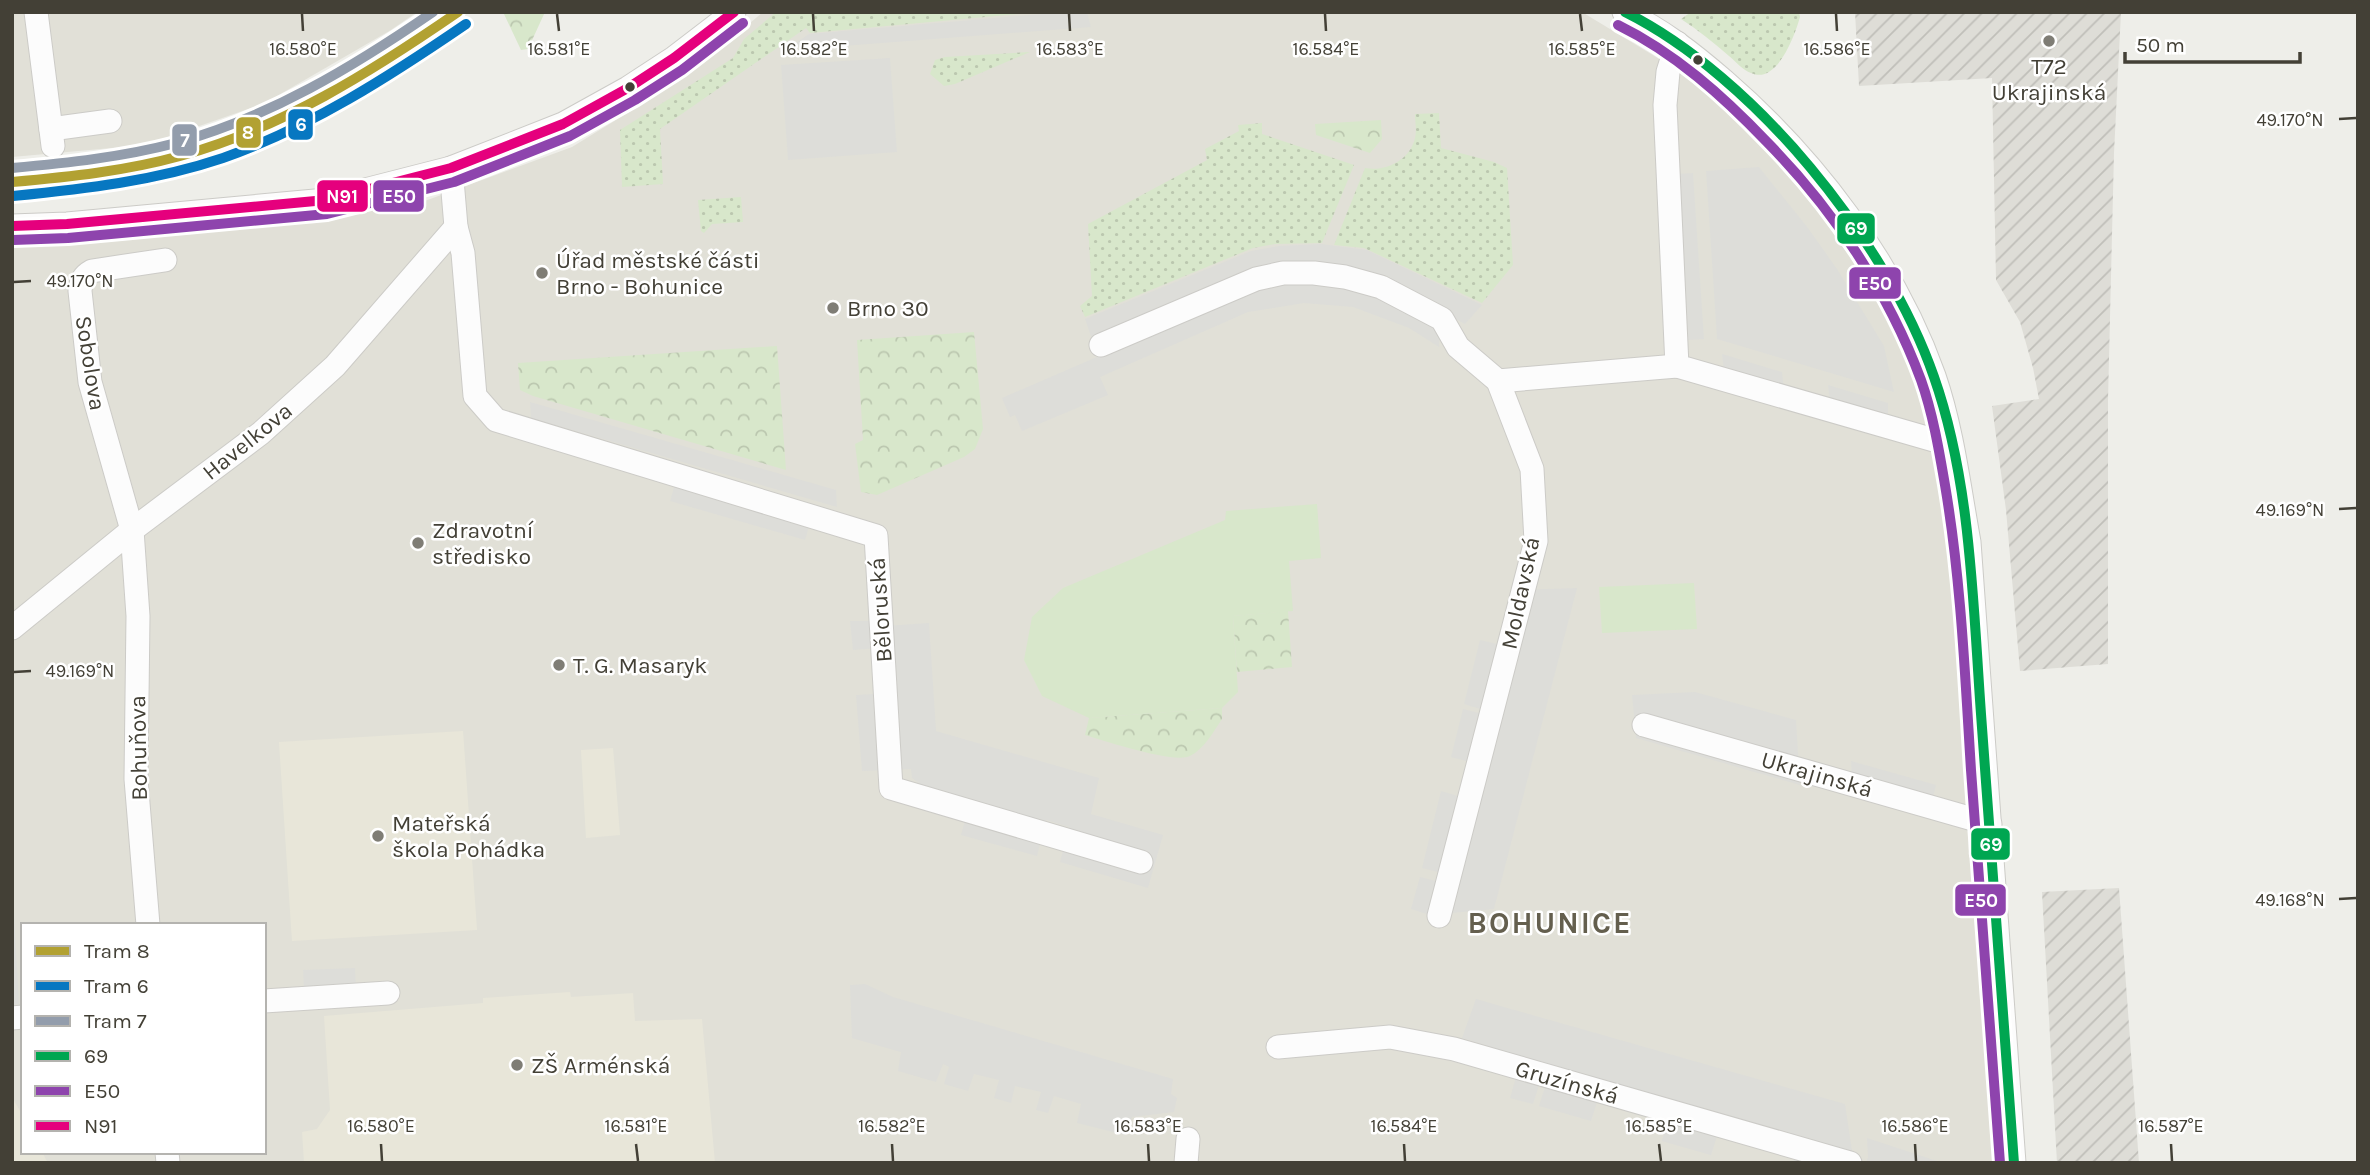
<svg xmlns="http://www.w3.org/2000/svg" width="2370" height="1175" viewBox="0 0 2370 1175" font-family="Karla,sans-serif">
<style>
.residential{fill:#e1e0d7;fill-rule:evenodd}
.industrial{fill:url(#industrial-furrows)}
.education{fill:#e8e6d9}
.grass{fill:url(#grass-dots)}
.park{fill:url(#park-crowns)}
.garden{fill:#d8e7cb}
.parking{fill:#ddddd9}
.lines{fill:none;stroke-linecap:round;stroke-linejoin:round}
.minor-casing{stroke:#cccbc7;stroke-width:25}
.minor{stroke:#fcfcfc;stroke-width:23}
.bus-1-casing{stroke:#fff;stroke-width:16}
.bus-2-casing{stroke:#fff;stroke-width:16}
.bus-3-casing{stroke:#fff;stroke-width:16}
.bus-1{stroke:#00a651;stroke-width:10}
.bus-2{stroke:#8e44ad;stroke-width:10}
.bus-3{stroke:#e5007d;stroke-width:10}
.tram-1-casing{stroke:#fff;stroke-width:16}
.tram-2-casing{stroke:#fff;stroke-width:16}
.tram-3-casing{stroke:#fff;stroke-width:16}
.tram-1{stroke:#b2a132;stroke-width:10}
.tram-2{stroke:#0777c1;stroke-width:10}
.tram-3{stroke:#939dac;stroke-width:10}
.ticks{fill:none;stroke:#434036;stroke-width:2.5}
.poi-dot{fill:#7f7d75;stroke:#fff;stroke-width:2.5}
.bus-dot{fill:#434036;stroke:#fff;stroke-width:2.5}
.labels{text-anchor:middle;stroke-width:5;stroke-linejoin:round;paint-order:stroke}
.poi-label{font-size:23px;fill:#434036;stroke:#fff;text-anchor:start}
.street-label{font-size:23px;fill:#434036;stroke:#fff}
.district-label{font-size:30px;font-weight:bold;letter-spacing:2px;fill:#645f4e;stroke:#fff}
.ticks-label{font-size:18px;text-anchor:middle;fill:#434036;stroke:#fff;stroke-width:5;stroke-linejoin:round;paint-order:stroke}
.line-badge{stroke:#fff;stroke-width:2.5}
.badge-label{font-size:19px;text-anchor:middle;font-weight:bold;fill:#fff}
</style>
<defs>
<pattern id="industrial-furrows" width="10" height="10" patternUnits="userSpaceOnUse" patternTransform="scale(1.75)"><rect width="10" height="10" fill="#deddd7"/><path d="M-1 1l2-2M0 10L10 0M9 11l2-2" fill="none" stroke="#c0bfb9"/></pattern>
<pattern id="grass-dots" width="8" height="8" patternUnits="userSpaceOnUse" patternTransform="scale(1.75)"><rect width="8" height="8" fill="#d8e7cb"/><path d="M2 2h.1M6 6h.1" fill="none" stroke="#bbc7af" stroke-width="1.8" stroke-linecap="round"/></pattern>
<pattern id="park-crowns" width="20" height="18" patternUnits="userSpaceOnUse" patternTransform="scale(1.75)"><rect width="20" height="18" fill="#d8e7cb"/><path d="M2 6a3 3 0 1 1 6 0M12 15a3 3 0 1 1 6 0" fill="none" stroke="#bbc7af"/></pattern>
</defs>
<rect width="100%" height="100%" fill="#eeeee9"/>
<g class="residential">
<path d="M12 12H417L391 30 265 103 145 145 12 157Z"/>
<path d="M763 12H1582L1712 91 1798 183 1884 305 1923 399 1953 532 1981 806 1998 1163H12V248L193 234 315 220 422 202 572 147 642 104 730 40ZM23 925H264V1152H23Z"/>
</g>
<g class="industrial">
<path d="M1855 12H2121L2114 153 2108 400V664L2020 671 2006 510 1992 406 2039 399 2033 368 2020 322 1996 280 1992 78 1859 86Z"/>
<path d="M2119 888 2139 1163H2057L2042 892Z"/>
</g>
<g class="education">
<path d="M463 731 477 930 292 941 279 742Z"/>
<path d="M613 748 620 835 586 838 581 750Z"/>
<path d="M570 992 571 997 633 993 635 1021 702 1019 715 1163H304L302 1132 317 1129 330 1110 324 1016 483 1003V998Z"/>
<path d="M12 1097 23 1116V1152H42L48 1163H12Z"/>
</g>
<g class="grass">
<path d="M776 12H1041L810 33 806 28 660 129 663 184 622 187 620 130 733 58 744 39Z"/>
<path d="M1691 12H1799L1800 17C1795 35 1777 85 1751 73 1743 70 1736 62 1729 56 1714 43 1698 30 1681 19Z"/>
<path d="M1030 52 955 84 944 86 930 74 935 60 945 57Z"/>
<path d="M1439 113 1441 148 1494 162 1507 168 1513 265 1482 303 1364 248 1334 245 1365 168C1386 172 1410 160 1415 138 1417 130 1415 122 1415 114Z"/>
<path d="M1262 123V134L1354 165 1322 243 1275 244 1253 248 1085 317 1080 306 1092 296 1088 224 1207 160 1205 149 1239 131 1238 125Z"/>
<path d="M741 197 743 222 712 224 704 233 701 231 698 200Z"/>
</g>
<g class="park">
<path d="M503 12H545L528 49 521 50Z"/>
<path d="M1381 120 1382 139 1370 153 1316 135 1315 124Z"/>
<path d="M974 332 983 429 975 449 964 457 877 495 861 492 855 444 863 440 857 340Z"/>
<path d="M777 346 786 470 533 396 520 390 518 363Z"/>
<path d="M1288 611 1292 667 1237 672 1233 616Z"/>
<path d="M1222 708V719C1214 731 1204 749 1190 756 1174 764 1105 741 1085 735L1089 718Z"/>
</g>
<g class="garden">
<path d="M1317 504 1321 558 1289 561 1293 611 1233 616 1238 692 1222 708 1089 718 1042 696 1024 660 1032 617 1063 588 1225 520 1226 511Z"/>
<path d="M1694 583 1697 629 1602 633 1599 587Z"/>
</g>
<g class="parking">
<path d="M1065 12H1087L1091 27 817 48 792 46 809 34Z"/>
<path d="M890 58 897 152 788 160 781 65Z"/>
<path d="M1759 167 1808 228 1837 269 1884 346 1894 392 1717 339 1706 171Z"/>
<path d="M1693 173 1704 339 1688 340 1676 174Z"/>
<path d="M1321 244 1367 250 1482 305 1465 324 1360 269 1317 263 1254 269 1091 337 1085 319 1251 251 1279 246Z"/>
<path d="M1313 283 1358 289 1391 302 1440 329 1439 347 1409 328 1353 307 1304 303 1248 312 1100 377 1108 395 1022 431 1015 415 1010 417 1002 398 1240 295 1277 284Z"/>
<path d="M1722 354 1782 372 1784 389 1724 371Z"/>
<path d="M1828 385 1888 403V420L1830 402Z"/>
<path d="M530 402 836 490 837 507 531 418Z"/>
<path d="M675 484 810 523 805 540 670 501Z"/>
<path d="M1577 588 1494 909 1430 915 1411 909 1420 877 1436 881 1440 876 1438 872 1422 868 1441 791 1458 796 1462 794 1469 765 1466 761 1451 757 1463 709 1479 713 1482 712 1480 709 1464 704 1480 640 1497 644 1500 642 1514 590Z"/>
<path d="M850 621H869L870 627 929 623 936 731 1099 778 1091 814 1163 835 1148 888 1060 862 1069 827 1046 820 1037 856 961 835 971 800 923 786 912 778 911 769 862 771 856 695 893 693 891 647 853 650Z"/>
<path d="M1695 692 1796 720 1800 785 1636 738 1632 695Z"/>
<path d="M1851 761 1936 785 1932 801 1852 777Z"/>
<path d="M12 913H14L19 1004 12 1005Z"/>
<path d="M355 968 356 987 304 990 303 970Z"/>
<path d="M865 984 893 997 1173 1079 1171 1094 1177 1098 1174 1112 1132 1117 1125 1135 1077 1123 1081 1104 1054 1096 1048 1113 1036 1110 1041 1092 1015 1086 1011 1103 994 1098 999 1080 974 1074 968 1091 944 1084 949 1067 943 1064 936 1082 898 1071 901 1052 852 1038 850 985Z"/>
<path d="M1476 999 1845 1104 1852 1151 1836 1148 1832 1163H1793L1794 1159 1717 1136 1711 1155 1662 1141 1667 1122 1597 1102 1591 1121 1539 1106 1545 1087 1539 1085 1533 1104 1510 1098 1522 1057 1462 1038Z"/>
<path d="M1867 1138 1943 1163H1866L1868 1157Z"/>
</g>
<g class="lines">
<defs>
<g id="minor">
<path d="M36 12 53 146"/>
<path d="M1624 12C1661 29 1693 54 1724 81 1813 158 1894 263 1934 376 1952 428 1959 487 1969 542L2014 1163"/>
<path d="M1677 43 1668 72 1665 105 1677 366 1951 445"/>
<path d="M51 129 110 121"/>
<path d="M451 168 456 227 463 253 475 396 496 420 876 536 891 788 1141 862"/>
<path d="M12 226 67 224 326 200 451 168 563 124 628 88 674 58 734 12"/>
<path d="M1101 345 1256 279 1283 273H1314L1345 277 1381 287 1442 319 1458 347 1498 381 1532 469 1536 541 1439 916"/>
<path d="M1498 381 1677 366"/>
<path d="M12 628 132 530 261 433 335 366 456 227"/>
<path d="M1644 725 1990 824"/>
<path d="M148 925 136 779 138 616 132 530 90 382 80 291C81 281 83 276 92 271L165 260"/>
<path d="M264 1001 388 993"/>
<path d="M12 1018 23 1017"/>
<path d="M1278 1047 1390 1037 1454 1049 1850 1163"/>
<path d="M167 1152 168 1163"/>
<path d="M1186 1163 1188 1139"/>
</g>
</defs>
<use href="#minor" class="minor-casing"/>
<use href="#minor" class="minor"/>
<defs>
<path id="bus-1" d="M1625 12C1755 77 1887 241 1934 377 1971 482 1973 604 1981 714 1992 863 2003 1013 2014 1163"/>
<g id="bus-2">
<path d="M1618 25C1675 53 1723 96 1767 142 1833 209 1888 291 1921 380 1933 414 1939 450 1945 485 1961 579 1965 675 1971 770 1981 901 1990 1032 2000 1163"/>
<path d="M13 240 68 238 327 214 454 182 570 136 635 100 682 70 743 23"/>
</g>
<path id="bus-3" d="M12 226 67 224 326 200 451 168 563 124 628 88 674 58 734 12"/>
</defs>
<use href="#bus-1" class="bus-1-casing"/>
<use href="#bus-2" class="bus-2-casing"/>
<use href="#bus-3" class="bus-3-casing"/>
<use href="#bus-1" class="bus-1"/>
<use href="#bus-2" class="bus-2"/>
<use href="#bus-3" class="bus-3"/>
<defs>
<path id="tram-1" d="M12 182C69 177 126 171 180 156 282 128 371 72 458 12"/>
<path id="tram-2" d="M13 196C84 189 155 181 223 158 311 127 390 76 466 24"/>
<path id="tram-3" d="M12 168C67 163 123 157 176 143 270 117 353 67 433 12"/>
</defs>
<use href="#tram-1" class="tram-1-casing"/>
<use href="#tram-2" class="tram-2-casing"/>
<use href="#tram-3" class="tram-3-casing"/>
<use href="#tram-1" class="tram-1"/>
<use href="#tram-2" class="tram-2"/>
<use href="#tram-3" class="tram-3"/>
</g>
<path class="ticks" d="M302 14 303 31M557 14 559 31M813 14 814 31M1069 14 1070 31M1325 14 1326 31M1580 14 1582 31M1836 14 1837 31M2339 119 2356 118M14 282 31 281M2339 509 2356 508M14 672 31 671M2339 899 2356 898M381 1144 382 1161M636 1144 638 1161M892 1144 893 1161M1148 1144 1149 1161M1404 1144 1405 1161M1659 1144 1661 1161M1915 1144 1916 1161M2171 1144 2172 1161"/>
<g class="poi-dot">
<circle cx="2049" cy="41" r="7"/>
<circle cx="542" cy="273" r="7"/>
<circle cx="833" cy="308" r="7"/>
<circle cx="418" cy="543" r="7"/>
<circle cx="559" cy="665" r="7"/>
<circle cx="378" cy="836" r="7"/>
<circle cx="517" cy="1065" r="7"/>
</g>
<g class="bus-dot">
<circle cx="1698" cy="60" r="6"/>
<circle cx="630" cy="87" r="6"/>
</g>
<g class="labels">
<g class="poi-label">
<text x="2049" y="74" text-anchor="middle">T72<tspan x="2049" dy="26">Ukrajinská</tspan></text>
<text x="556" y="268">Úřad městské části<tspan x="556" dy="26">Brno - Bohunice</tspan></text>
<text x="847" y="316">Brno 30</text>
<text x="432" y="538">Zdravotní<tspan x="432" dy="26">středisko</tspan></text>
<text x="573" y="673">T. G. Masaryk</text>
<text x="392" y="831">Mateřská<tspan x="392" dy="26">škola Pohádka</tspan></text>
<text x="531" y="1073">ZŠ Arménská</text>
</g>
<g class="street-label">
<text transform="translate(91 363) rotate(81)" y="8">Sobolova</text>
<text transform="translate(247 441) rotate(-39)" y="8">Havelkova</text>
<text transform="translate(1520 593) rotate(-78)" y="8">Moldavská</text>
<text transform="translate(880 610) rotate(-94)" y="8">Běloruská</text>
<text transform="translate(138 748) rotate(-91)" y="8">Bohuňova</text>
<text transform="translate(1817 774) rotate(16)" y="8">Ukrajinská</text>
<text transform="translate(1567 1082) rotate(16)" y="8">Gruzínská</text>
</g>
<g class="district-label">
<text x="1550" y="933">BOHUNICE</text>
</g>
</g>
<g class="ticks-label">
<text x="303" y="55">16.580°E</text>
<text x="559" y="55">16.581°E</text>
<text x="814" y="55">16.582°E</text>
<text x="1070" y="55">16.583°E</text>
<text x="1326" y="55">16.584°E</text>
<text x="1582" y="55">16.585°E</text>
<text x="1837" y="55">16.586°E</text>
<text x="2290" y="126">49.170°N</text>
<text x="80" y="287">49.170°N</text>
<text x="2290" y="516">49.169°N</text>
<text x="80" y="677">49.169°N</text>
<text x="2290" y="906">49.168°N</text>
<text x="381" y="1132">16.580°E</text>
<text x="636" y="1132">16.581°E</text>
<text x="892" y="1132">16.582°E</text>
<text x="1148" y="1132">16.583°E</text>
<text x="1404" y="1132">16.584°E</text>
<text x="1659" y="1132">16.585°E</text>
<text x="1915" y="1132">16.586°E</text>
<text x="2171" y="1132">16.587°E</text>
</g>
<g class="line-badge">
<rect x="287" y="108" width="27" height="33" rx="7" fill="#0777c1"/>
<rect x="235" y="116" width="27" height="33" rx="7" fill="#b2a132"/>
<rect x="171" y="123" width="27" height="34" rx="7" fill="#939dac"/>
<rect x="316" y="179" width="53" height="34" rx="7" fill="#e5007d"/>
<rect x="372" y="179" width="53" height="34" rx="7" fill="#8e44ad"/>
<rect x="1836" y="212" width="40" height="33" rx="7" fill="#00a651"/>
<rect x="1848" y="266" width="54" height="34" rx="7" fill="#8e44ad"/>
<rect x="1970" y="827" width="41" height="34" rx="7" fill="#00a651"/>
<rect x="1954" y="883" width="53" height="34" rx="7" fill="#8e44ad"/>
</g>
<g class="badge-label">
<text x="301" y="131">6</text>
<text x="248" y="139">8</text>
<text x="185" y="147">7</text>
<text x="342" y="203">N91</text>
<text x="399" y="203">E50</text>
<text x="1856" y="235">69</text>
<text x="1875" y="290">E50</text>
<text x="1991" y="851">69</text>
<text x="1981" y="907">E50</text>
</g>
<rect width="2370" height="1175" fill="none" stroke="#434036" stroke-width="28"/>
<rect x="21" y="923" width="245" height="231" fill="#ffffff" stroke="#b4b3af" stroke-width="2"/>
<rect x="35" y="946" width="35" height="10" fill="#b2a132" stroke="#b4b3af" stroke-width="2"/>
<text x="84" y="958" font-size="21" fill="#434036">Tram 8</text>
<rect x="35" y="981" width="35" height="10" fill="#0777c1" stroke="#b4b3af" stroke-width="2"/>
<text x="84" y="993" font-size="21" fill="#434036">Tram 6</text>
<rect x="35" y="1016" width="35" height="10" fill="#939dac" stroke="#b4b3af" stroke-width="2"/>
<text x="84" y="1028" font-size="21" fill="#434036">Tram 7</text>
<rect x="35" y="1051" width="35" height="10" fill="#00a651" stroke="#b4b3af" stroke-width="2"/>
<text x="84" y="1063" font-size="21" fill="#434036">69</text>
<rect x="35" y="1086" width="35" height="10" fill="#8e44ad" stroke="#b4b3af" stroke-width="2"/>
<text x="84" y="1098" font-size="21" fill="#434036">E50</text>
<rect x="35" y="1121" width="35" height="10" fill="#e5007d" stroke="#b4b3af" stroke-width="2"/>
<text x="84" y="1133" font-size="21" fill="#434036">N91</text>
<path d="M2125 52v10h175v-10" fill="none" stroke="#434036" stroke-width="3.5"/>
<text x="2136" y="52" font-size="21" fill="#434036" stroke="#ffffff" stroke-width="5" paint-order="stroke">50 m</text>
</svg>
